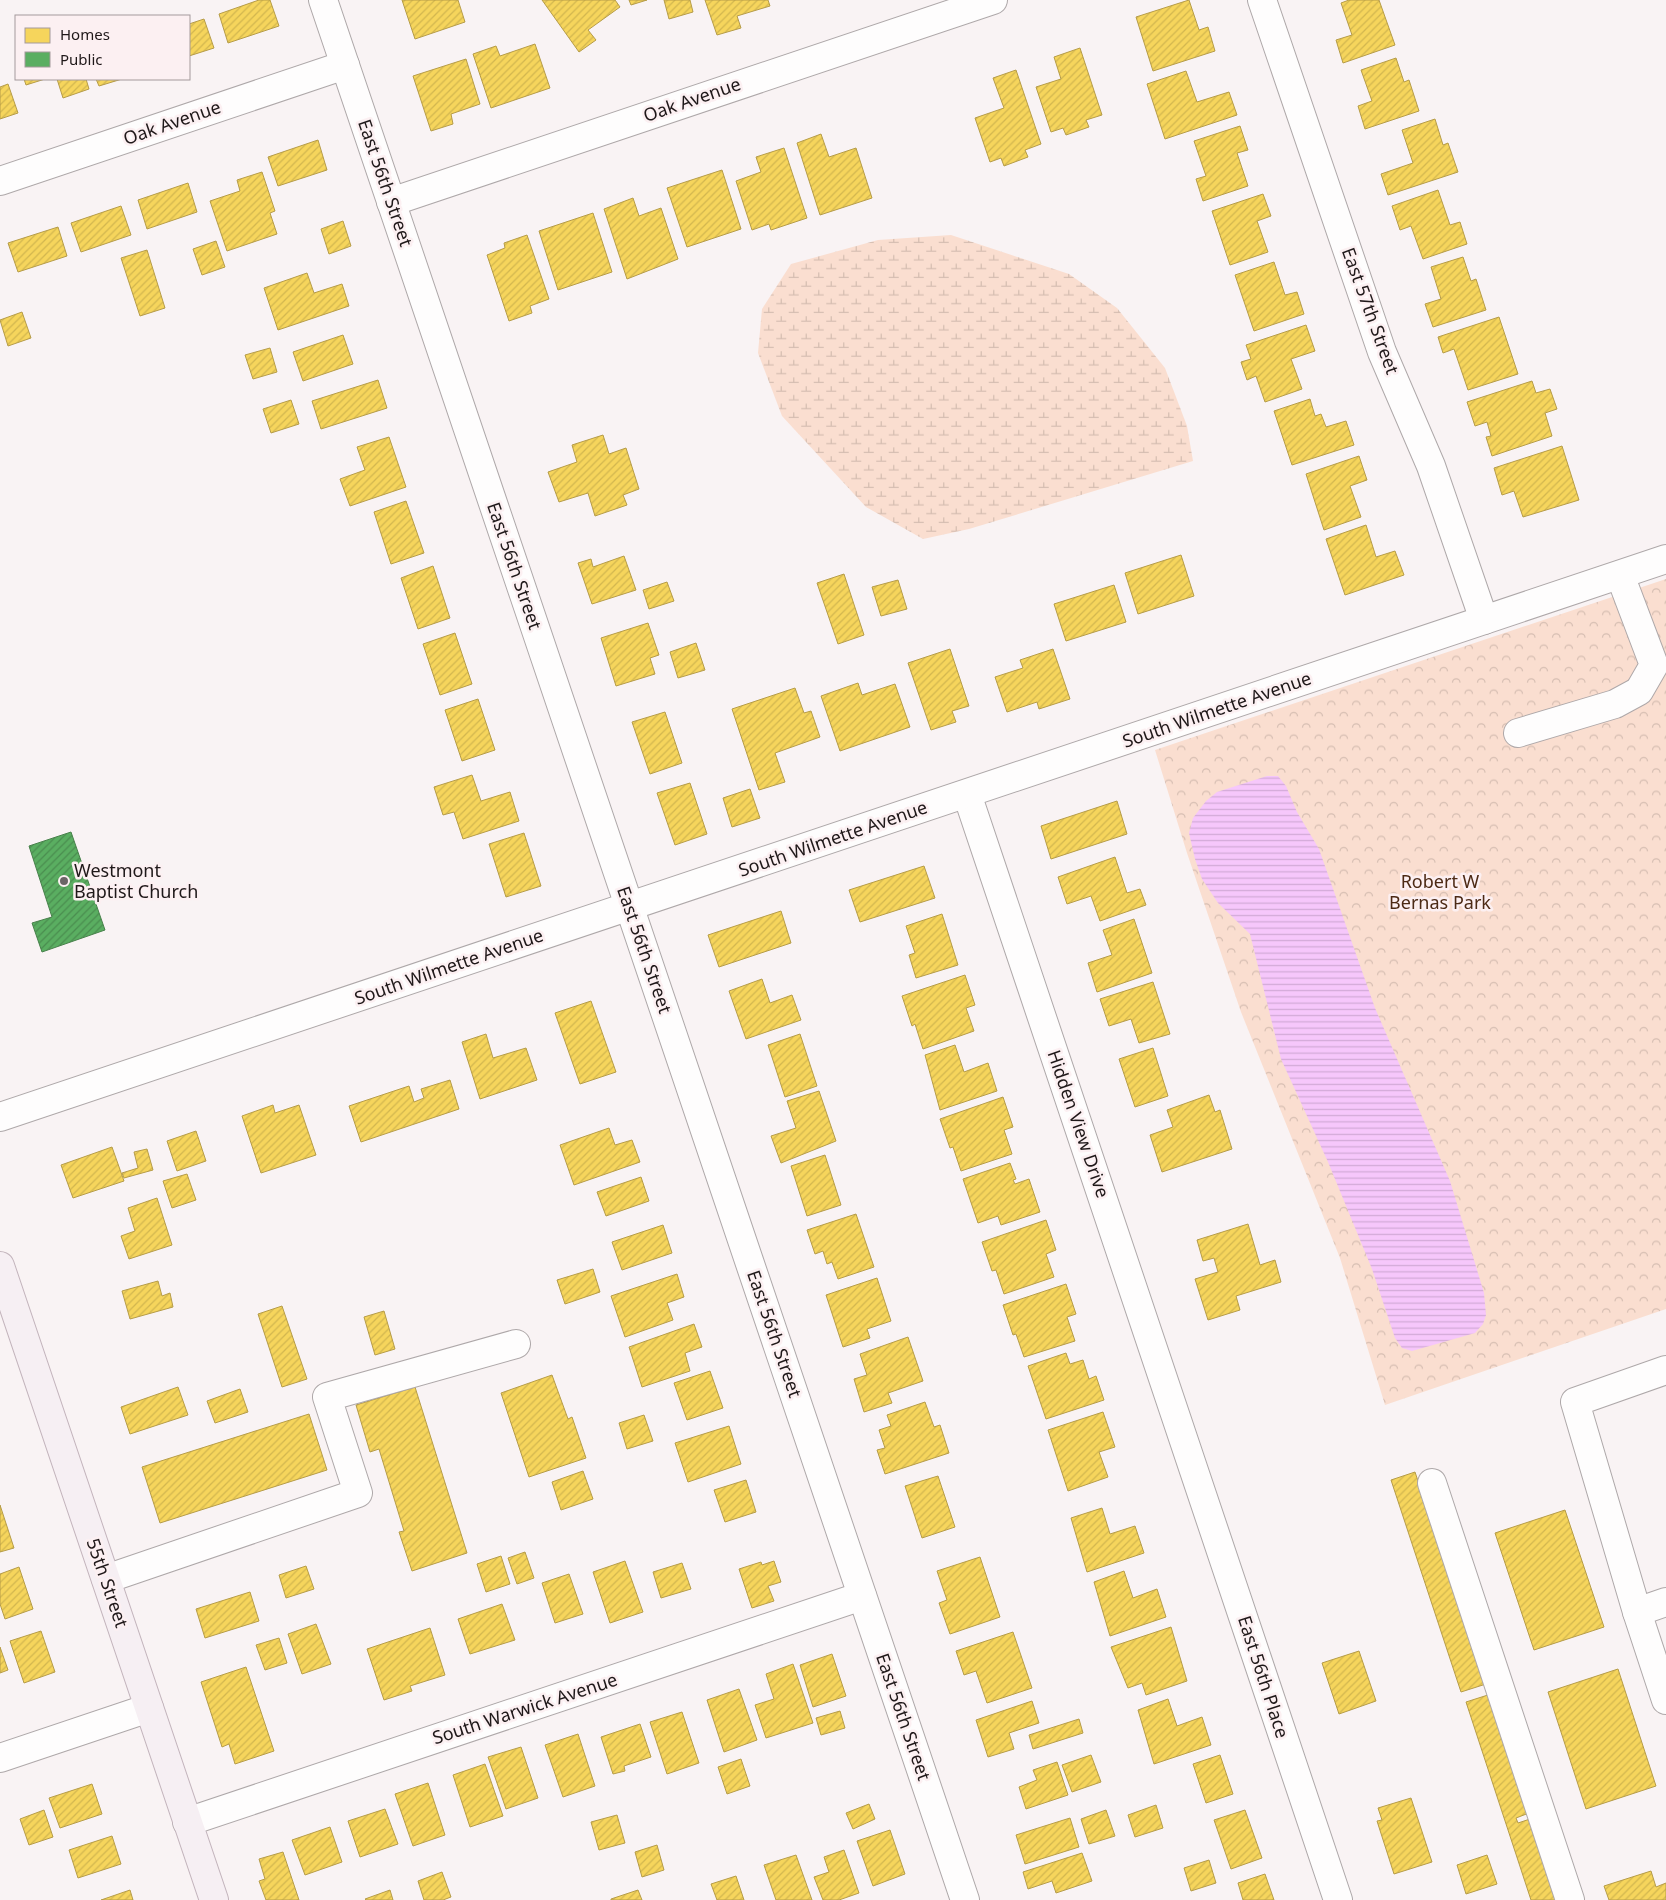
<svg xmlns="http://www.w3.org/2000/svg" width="1666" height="1900" viewBox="0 0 1666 1900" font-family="'Noto Sans',sans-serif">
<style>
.forest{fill:url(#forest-crowns)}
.wetland{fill:url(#wetland-marsh)}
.water{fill:url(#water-rules)}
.homes{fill:url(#homes-hatch);stroke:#b69c48}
.public{fill:url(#public-hatch);stroke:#48814b}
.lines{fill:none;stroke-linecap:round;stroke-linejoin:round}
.minor-casing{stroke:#aea8a9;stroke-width:30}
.major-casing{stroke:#c3b4bc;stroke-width:30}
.minor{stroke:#fefdfd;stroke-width:28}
.major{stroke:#f6eff3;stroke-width:28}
.poi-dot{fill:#6b6566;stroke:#fcf0f2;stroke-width:2}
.labels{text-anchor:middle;stroke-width:5;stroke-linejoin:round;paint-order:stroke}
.street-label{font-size:18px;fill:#1f1819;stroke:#fcf0f2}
.poi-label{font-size:18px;fill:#1f1819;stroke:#fcf0f2;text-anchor:start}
.park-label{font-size:18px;fill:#4c2a15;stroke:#fcf0f2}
</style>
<defs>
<pattern id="forest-crowns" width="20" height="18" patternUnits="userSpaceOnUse" patternTransform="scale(1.25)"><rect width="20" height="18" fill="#faded0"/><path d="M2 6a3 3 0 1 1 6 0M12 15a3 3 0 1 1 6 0" fill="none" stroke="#d6beb2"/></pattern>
<pattern id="wetland-marsh" width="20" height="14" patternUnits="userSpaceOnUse" patternTransform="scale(1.25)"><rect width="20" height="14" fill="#faded0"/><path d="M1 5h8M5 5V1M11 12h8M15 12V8" fill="none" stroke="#d6beb2"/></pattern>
<pattern id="water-rules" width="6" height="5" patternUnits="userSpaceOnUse" patternTransform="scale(1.25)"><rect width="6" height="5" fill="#f6c7fb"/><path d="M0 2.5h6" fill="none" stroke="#d2aad7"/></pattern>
<pattern id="homes-hatch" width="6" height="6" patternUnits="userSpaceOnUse" patternTransform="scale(1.25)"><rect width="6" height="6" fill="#f6d55c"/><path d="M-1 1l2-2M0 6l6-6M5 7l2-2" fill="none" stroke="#d2b64f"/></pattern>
<pattern id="public-hatch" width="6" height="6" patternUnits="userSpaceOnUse" patternTransform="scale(1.25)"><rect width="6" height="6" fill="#5aae61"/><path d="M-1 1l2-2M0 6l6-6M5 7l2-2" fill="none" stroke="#4a8d4f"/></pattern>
</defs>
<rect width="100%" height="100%" fill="#f9f3f4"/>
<path class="forest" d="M1666 579V1309L1385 1405 1340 1258 1241 1012 1187 853 1155 750Z"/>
<path class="wetland" d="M951 235 1069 274 1117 308 1165 368 1187 426 1193 461 969 529 923 539 866 507 782 416 758 353 762 309 791 264 878 240Z"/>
<path class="water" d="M1267 776H1278L1286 786 1297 812 1319 849 1375 1008 1450 1181 1484 1293 1486 1315 1483 1324 1475 1333 1412 1351 1402 1348 1395 1338 1372 1269 1328 1162 1281 1059 1250 934 1218 903 1202 879 1195 859 1189 833 1193 818 1206 801 1217 792Z"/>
<g class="homes">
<path d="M259 0H270L279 26 228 43 219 14Z"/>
<path d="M402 0H458L465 22 415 39Z"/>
<path d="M542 0H615L620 7 588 30 596 40 579 52Z"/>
<path d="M629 0H647L631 5Z"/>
<path d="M664 0H690L693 12 669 19Z"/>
<path d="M705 0H768L770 6 737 16 741 28 717 35Z"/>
<path d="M1189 0 1199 30 1208 27 1215 51 1153 71 1136 17Z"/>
<path d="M1349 0H1379L1395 45 1343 63 1336 40 1352 35 1341 3Z"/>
<path d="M204 19 214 48 189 56V24Z"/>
<path d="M535 44 550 88 491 108 473 54 496 46 500 56Z"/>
<path d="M1080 48 1102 115 1086 120 1089 127 1066 135 1063 128 1051 132 1036 87 1061 79 1054 57Z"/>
<path d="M1396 58 1404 82 1409 80 1419 111 1365 129 1358 106 1372 101 1361 70Z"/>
<path d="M466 59 480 104 451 114 453 124 431 131 413 76Z"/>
<path d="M1016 70 1041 144 1025 150 1028 157 1004 166 1001 158 990 162 975 118 1004 108 993 78Z"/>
<path d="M1186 71 1197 102 1229 92 1237 115 1165 139 1147 84Z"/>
<path d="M24 79H45L26 85Z"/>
<path d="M57 79H86L89 89 63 98Z"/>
<path d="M96 79H122L99 86Z"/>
<path d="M8 84 18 113 0 119V87Z"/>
<path d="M1435 119 1443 145 1448 143 1458 172 1388 195 1381 174 1413 163 1402 130Z"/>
<path d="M1240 126 1248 150 1237 153 1248 186 1203 201 1196 179 1206 176 1194 141Z"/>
<path d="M821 134 829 157 856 148 872 198 820 215 797 143Z"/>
<path d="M318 140 327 170 278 186 268 157Z"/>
<path d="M784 148 807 218 771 230 769 224 752 230 736 181 761 172 756 157Z"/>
<path d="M722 170 741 229 687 247 667 188Z"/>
<path d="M262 172 275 211 270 213 277 234 227 251 210 201 240 191 237 180Z"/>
<path d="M188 183 197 212 147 229 138 200Z"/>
<path d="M1438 190 1450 225 1460 222 1467 244 1423 259 1411 226 1400 230 1392 206Z"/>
<path d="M1263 194 1271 216 1257 221 1268 252 1230 265 1212 211Z"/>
<path d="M633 198 639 216 661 208 678 259 627 279 604 209Z"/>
<path d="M121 206 131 235 81 252 71 223Z"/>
<path d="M593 213 612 272 558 290 539 231Z"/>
<path d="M343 221 351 246 329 254 321 229Z"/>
<path d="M58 227 67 256 18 272 8 243Z"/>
<path d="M527 235 549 299 530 306 532 313 509 321 487 255 505 248 504 243Z"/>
<path d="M216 241 225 267 202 275 193 249Z"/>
<path d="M147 250 165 308 140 316 121 258Z"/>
<path d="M1463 257 1471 281 1476 279 1486 310 1433 327 1425 304 1441 299 1431 267Z"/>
<path d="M1274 262 1285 295 1297 292 1304 314 1254 331 1235 275Z"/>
<path d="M307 273 314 293 342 284 349 306 278 330 264 288Z"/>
<path d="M22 312 31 338 8 346 0 320Z"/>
<path d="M1499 317 1518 374 1468 390 1454 349 1443 353 1438 337Z"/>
<path d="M1306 325 1315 351 1291 359 1302 389 1265 402 1256 376 1247 380 1241 362 1251 359 1246 345Z"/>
<path d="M343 335 353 364 303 381 293 352Z"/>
<path d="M270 348 277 372 253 379 245 355Z"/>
<path d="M378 380 387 408 321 429 312 401Z"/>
<path d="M1532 381 1536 393 1550 389 1557 409 1545 413 1552 436 1492 456 1486 437 1491 436 1487 422 1475 426 1467 402Z"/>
<path d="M1310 399 1315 416 1321 414 1326 427 1346 421 1354 445 1292 465 1274 411Z"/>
<path d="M291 400 299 424 271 433 263 409Z"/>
<path d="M603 435 609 454 626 448 639 489 623 495 627 505 595 516 588 493 559 502 548 472 577 462 572 445Z"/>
<path d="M389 437 406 487 350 506 340 479 365 470 357 447Z"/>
<path d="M1562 446 1579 500 1523 517 1514 491 1502 495 1494 468Z"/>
<path d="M1359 456 1367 480 1350 486 1361 517 1324 530 1306 474Z"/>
<path d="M406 501 424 553 391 564 374 512Z"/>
<path d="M1366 525 1376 557 1395 551 1404 575 1345 595 1326 539Z"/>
<path d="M1181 555 1194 596 1138 614 1125 573Z"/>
<path d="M624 556 636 590 592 604 578 563 591 559 593 567Z"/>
<path d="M433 566 450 618 418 629 401 578Z"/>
<path d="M844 574 864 635 838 644 817 583Z"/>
<path d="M898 580 907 609 881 616 872 587Z"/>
<path d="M667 582 674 601 649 609 643 590Z"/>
<path d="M1114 585 1126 622 1066 641 1054 604Z"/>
<path d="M648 623 659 655 650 658 655 674 616 686 601 638Z"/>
<path d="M455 633 472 684 440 695 423 644Z"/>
<path d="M696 643 705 670 678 678 670 652Z"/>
<path d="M950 649 969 706 952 711 956 722 931 730 908 663Z"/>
<path d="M1053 649 1070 699 1039 709 1037 702 1007 712 995 677 1023 668 1020 660Z"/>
<path d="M858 683 862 695 895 684 910 727 840 751 821 696Z"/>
<path d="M795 688 804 713 811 711 820 737 775 753 785 782 759 790 732 709Z"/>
<path d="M478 699 495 750 462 761 445 710Z"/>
<path d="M665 712 682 763 650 774 632 722Z"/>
<path d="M472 775 481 801 510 792 519 821 463 839 454 812 443 815 434 787Z"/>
<path d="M690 783 707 834 675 845 657 793Z"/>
<path d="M750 789 760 818 732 827 723 798Z"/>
<path d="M1117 801 1127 834 1051 859 1041 826Z"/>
<path d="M524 833 541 886 506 897 489 844Z"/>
<path d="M1115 857 1127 893 1140 889 1146 905 1100 921 1091 896 1067 904 1058 877Z"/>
<path d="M924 866 935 898 860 922 849 890Z"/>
<path d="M781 911 791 943 719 967 708 935Z"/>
<path d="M942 914 958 965 916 978 909 955 915 953 906 926Z"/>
<path d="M1134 919 1152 973 1097 992 1088 963 1112 955 1103 930Z"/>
<path d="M965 975 975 1005 966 1008 974 1031 923 1049 915 1024 912 1026 902 996Z"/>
<path d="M762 979 770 1003 792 995 801 1020 746 1039 729 991Z"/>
<path d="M1153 982 1170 1034 1139 1043 1131 1019 1109 1026 1100 999Z"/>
<path d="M591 1001 616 1072 580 1084 555 1013Z"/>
<path d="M486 1034 493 1058 526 1048 537 1080 480 1099 462 1042Z"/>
<path d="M800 1034 817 1086 785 1097 768 1045Z"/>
<path d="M955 1045 964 1072 988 1063 997 1091 940 1110 925 1055Z"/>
<path d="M1153 1048 1168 1096 1135 1107 1119 1059Z"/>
<path d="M450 1080 459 1109 361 1142 349 1106 409 1086 414 1102 424 1098 421 1089Z"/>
<path d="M819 1091 836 1141 781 1163 771 1136 796 1128 787 1101Z"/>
<path d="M1209 1095 1215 1112 1220 1110 1232 1149 1162 1172 1150 1135 1173 1127 1167 1110Z"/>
<path d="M1003 1097 1013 1127 1004 1130 1012 1154 961 1171 953 1147 950 1148 940 1119Z"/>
<path d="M273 1105 275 1113 299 1105 316 1155 261 1173 242 1116Z"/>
<path d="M609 1128 615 1145 632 1140 640 1162 574 1185 560 1145Z"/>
<path d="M196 1131 206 1161 177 1171 167 1141Z"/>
<path d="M112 1147 124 1181 73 1198 61 1165Z"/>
<path d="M147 1149 153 1170 124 1178 122 1173 138 1168 134 1152Z"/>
<path d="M825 1155 841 1205 807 1216 791 1166Z"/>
<path d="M1010 1163 1016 1179 1013 1180 1015 1184 1029 1179 1040 1212 1001 1225 998 1216 978 1223 963 1179Z"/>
<path d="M187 1174 196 1200 172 1208 163 1181Z"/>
<path d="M641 1177 649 1201 606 1216 597 1192Z"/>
<path d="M157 1198 172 1245 129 1259 121 1236 135 1231 128 1208Z"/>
<path d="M856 1214 874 1267 838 1279 832 1262 827 1264 823 1251 815 1254 807 1230Z"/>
<path d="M1046 1220 1056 1250 1046 1254 1054 1277 1004 1294 996 1270 992 1271 982 1242Z"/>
<path d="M1248 1224 1260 1265 1275 1260 1281 1282 1236 1296 1240 1310 1208 1320 1195 1279 1218 1272 1214 1258 1203 1261 1197 1240Z"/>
<path d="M663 1225 672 1253 622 1270 612 1242Z"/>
<path d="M593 1269 600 1292 565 1304 557 1280Z"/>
<path d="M677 1274 684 1297 667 1303 673 1320 625 1337 611 1296Z"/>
<path d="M877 1278 891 1321 867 1329 870 1338 843 1347 826 1295Z"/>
<path d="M158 1281 162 1296 170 1293 173 1307 130 1319 122 1291Z"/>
<path d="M1066 1284 1076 1314 1067 1317 1075 1341 1024 1357 1016 1334 1013 1335 1003 1305Z"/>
<path d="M282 1306 307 1379 282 1387 258 1314Z"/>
<path d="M384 1311 395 1349 375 1355 364 1317Z"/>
<path d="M694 1324 702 1347 685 1353 690 1371 642 1387 629 1347Z"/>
<path d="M908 1337 923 1381 888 1393 892 1403 864 1412 854 1379 867 1375 860 1354Z"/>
<path d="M1066 1353 1070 1364 1083 1360 1089 1379 1096 1376 1104 1400 1046 1419 1028 1366Z"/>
<path d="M710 1371 723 1408 687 1420 674 1383Z"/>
<path d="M552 1375 568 1419 572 1417 586 1458 529 1477 501 1393Z"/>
<path d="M178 1387 188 1415 130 1434 121 1407Z"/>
<path d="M415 1387 467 1553 412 1571 399 1532 404 1531 379 1449 370 1452 356 1405Z"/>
<path d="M240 1389 248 1412 215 1423 207 1401Z"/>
<path d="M925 1402 934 1427 940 1425 949 1453 885 1474 877 1450 885 1448 879 1430 891 1426 887 1415Z"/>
<path d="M1103 1412 1115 1447 1099 1452 1108 1477 1068 1491 1048 1430Z"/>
<path d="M309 1414 327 1470 160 1523 142 1467Z"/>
<path d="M644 1415 653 1441 627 1449 619 1423Z"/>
<path d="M729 1426 741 1464 688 1482 675 1443Z"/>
<path d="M583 1471 593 1499 561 1510 552 1482Z"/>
<path d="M1415 1472 1486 1684 1461 1692 1391 1480Z"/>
<path d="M938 1476 955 1527 922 1538 905 1486Z"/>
<path d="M746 1480 756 1512 725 1522 714 1490Z"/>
<path d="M0 1505 14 1548 0 1552Z"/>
<path d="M1102 1508 1110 1534 1135 1526 1144 1553 1087 1572 1071 1518Z"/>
<path d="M1565 1510 1604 1627 1534 1650 1495 1533Z"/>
<path d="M525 1552 534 1578 517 1584 508 1558Z"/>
<path d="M501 1556 510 1584 486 1592 477 1564Z"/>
<path d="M980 1557 1000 1617 950 1634 939 1603 947 1600 937 1571Z"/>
<path d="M625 1561 643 1612 610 1623 593 1572Z"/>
<path d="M774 1561 781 1582 768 1586 774 1601 752 1608 739 1569 761 1562 762 1565Z"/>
<path d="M682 1563 691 1589 661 1598 653 1572Z"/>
<path d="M306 1566 314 1589 286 1598 279 1575Z"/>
<path d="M19 1567 33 1609 5 1619 0 1604V1574Z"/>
<path d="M1124 1571 1133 1598 1157 1589 1166 1617 1110 1636 1094 1582Z"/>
<path d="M569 1574 583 1614 555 1623 542 1583Z"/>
<path d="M250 1592 259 1621 205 1638 196 1609Z"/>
<path d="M502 1604 515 1640 470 1654 458 1619Z"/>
<path d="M316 1624 331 1664 302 1674 288 1634Z"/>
<path d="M1171 1627 1187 1681 1146 1695 1142 1683 1128 1688 1111 1647Z"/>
<path d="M430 1628 445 1675 410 1686 412 1691 384 1700 367 1649Z"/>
<path d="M41 1631 55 1672 24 1683 10 1641Z"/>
<path d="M1013 1632 1032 1688 987 1703 976 1671 964 1675 956 1651Z"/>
<path d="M279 1638 287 1663 265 1670 256 1645Z"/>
<path d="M0 1647 8 1670 0 1673Z"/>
<path d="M1359 1651 1376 1701 1339 1714 1322 1663Z"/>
<path d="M832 1654 846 1696 813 1707 800 1665Z"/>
<path d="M793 1664 813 1723 766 1738 755 1705 774 1699 766 1674Z"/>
<path d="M246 1667 274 1751 235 1764 229 1744 222 1747 201 1682Z"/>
<path d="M1618 1669 1656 1786 1586 1809 1548 1692Z"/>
<path d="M739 1689 757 1740 724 1752 707 1700Z"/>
<path d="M1491 1694 1529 1813 1516 1818 1518 1823 1533 1818 1560 1900H1531L1466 1702Z"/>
<path d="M1168 1699 1177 1726 1202 1717 1211 1745 1154 1764 1138 1710Z"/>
<path d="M1032 1701 1039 1723 1009 1733 1014 1749 988 1757 976 1720Z"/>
<path d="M840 1711 845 1728 821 1735 816 1718Z"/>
<path d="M682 1712 699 1763 667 1774 650 1722Z"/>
<path d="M1079 1719 1083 1733 1033 1749 1029 1735Z"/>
<path d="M640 1724 651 1757 624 1766 625 1771 613 1774 601 1737Z"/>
<path d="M578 1734 595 1786 563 1797 545 1745Z"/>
<path d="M521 1747 538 1798 506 1809 488 1757Z"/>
<path d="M1091 1755 1101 1782 1072 1792 1062 1765Z"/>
<path d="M1220 1755 1233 1794 1206 1803 1193 1764Z"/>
<path d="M741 1759 750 1786 727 1794 718 1767Z"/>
<path d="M1057 1762 1068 1795 1026 1809 1019 1787 1037 1780 1033 1770Z"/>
<path d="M485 1764 503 1816 470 1827 453 1775Z"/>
<path d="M428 1783 445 1835 413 1846 395 1794Z"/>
<path d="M92 1784 102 1814 60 1828 49 1798Z"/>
<path d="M1411 1798 1432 1862 1394 1874 1377 1821 1382 1820 1378 1808Z"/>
<path d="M869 1804 875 1819 853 1829 846 1813Z"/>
<path d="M1156 1805 1163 1828 1135 1837 1128 1815Z"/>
<path d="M385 1809 398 1844 360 1857 348 1821Z"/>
<path d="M44 1810 53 1837 29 1845 20 1819Z"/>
<path d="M1106 1810 1115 1836 1089 1844 1081 1819Z"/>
<path d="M1245 1810 1262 1858 1231 1869 1214 1820Z"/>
<path d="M617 1815 625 1843 599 1850 591 1822Z"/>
<path d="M1070 1818 1079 1847 1025 1864 1016 1835Z"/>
<path d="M330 1827 342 1862 305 1875 292 1840Z"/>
<path d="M890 1830 905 1874 873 1886 857 1841Z"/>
<path d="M112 1836 121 1864 78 1878 69 1850Z"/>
<path d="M657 1845 664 1870 642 1877 635 1852Z"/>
<path d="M844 1850 859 1893 839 1900H823L814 1877 829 1872 824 1857Z"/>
<path d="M283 1852 299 1900H266L259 1881 265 1879 259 1859Z"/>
<path d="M1082 1853 1092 1881 1056 1893 1052 1881 1028 1889 1023 1872Z"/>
<path d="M796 1855 812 1900H776L764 1865Z"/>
<path d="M1487 1855 1497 1884 1466 1894 1457 1865Z"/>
<path d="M1209 1860 1216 1883 1191 1891 1184 1868Z"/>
<path d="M1651 1871 1656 1887 1666 1883V1900H1609L1604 1886Z"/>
<path d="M442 1872 451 1897 443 1900H424L418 1881Z"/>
<path d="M1265 1874 1274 1900H1243L1238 1883Z"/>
<path d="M736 1876 744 1900H717L711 1884Z"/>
<path d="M130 1890 133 1900H101Z"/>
<path d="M390 1890 393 1900H366L365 1899Z"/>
<path d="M638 1890 642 1900H611V1899Z"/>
</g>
<path class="public" d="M71 832 105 930 42 952 32 923 52 917 29 846Z"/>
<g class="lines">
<defs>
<g id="minor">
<path d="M323 0 965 1900"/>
<path d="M1262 0 1382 352 1431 466 1484 620"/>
<path d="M0 181 345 65"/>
<path d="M391 202 993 0"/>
<path d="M1518 733 1615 704 1639 691 1654 665 1620 575"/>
<path d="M967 794 1338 1900"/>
<path d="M0 1117 1666 559"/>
<path d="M1432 1483 1570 1900"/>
<path d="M106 1579 358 1493 327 1397 516 1344"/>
<path d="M1666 1602 1637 1612 1666 1700"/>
<path d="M1637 1612 1575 1402 1666 1370"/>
<path d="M0 1758 149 1708"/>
<path d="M187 1822 862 1596"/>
</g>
<path id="major" d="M0 1266 214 1900"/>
</defs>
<use href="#minor" class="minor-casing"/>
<use href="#major" class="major-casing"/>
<use href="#minor" class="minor"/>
<use href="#major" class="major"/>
</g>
<circle class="poi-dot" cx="64" cy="881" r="5"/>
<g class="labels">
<g class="street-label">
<text transform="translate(692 100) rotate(-19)" y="6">Oak Avenue</text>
<text transform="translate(172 123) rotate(-19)" y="6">Oak Avenue</text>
<text transform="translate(385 183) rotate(71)" y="6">East 56th Street</text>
<text transform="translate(1370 311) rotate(70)" y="6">East 57th Street</text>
<text transform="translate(514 566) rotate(71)" y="6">East 56th Street</text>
<text transform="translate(1217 710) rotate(-19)" y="6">South Wilmette Avenue</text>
<text transform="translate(833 839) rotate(-19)" y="6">South Wilmette Avenue</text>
<text transform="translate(644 950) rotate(71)" y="6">East 56th Street</text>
<text transform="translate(449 967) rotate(-19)" y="6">South Wilmette Avenue</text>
<text transform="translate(1078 1124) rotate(71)" y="6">Hidden View Drive</text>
<text transform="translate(774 1334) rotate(71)" y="6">East 56th Street</text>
<text transform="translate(107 1583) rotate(71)" y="6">55th Street</text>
<text transform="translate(1263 1677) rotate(72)" y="6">East 56th Place</text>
<text transform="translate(525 1709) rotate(-18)" y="6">South Warwick Avenue</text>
<text transform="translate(903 1717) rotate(71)" y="6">East 56th Street</text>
</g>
<g class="poi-label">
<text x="74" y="877">Westmont<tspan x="74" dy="21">Baptist Church</tspan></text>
</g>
<g class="park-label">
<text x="1440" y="888">Robert W<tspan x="1440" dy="21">Bernas Park</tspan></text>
</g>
</g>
<rect x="15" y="15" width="175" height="65" fill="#fcf0f2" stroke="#a49a9b"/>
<rect x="25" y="28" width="25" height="15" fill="#f6d55c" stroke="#a49a9b"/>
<text x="60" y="40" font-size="15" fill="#1f1819">Homes</text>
<rect x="25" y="52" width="25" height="15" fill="#5aae61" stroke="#a49a9b"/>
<text x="60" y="65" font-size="15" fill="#1f1819">Public</text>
</svg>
